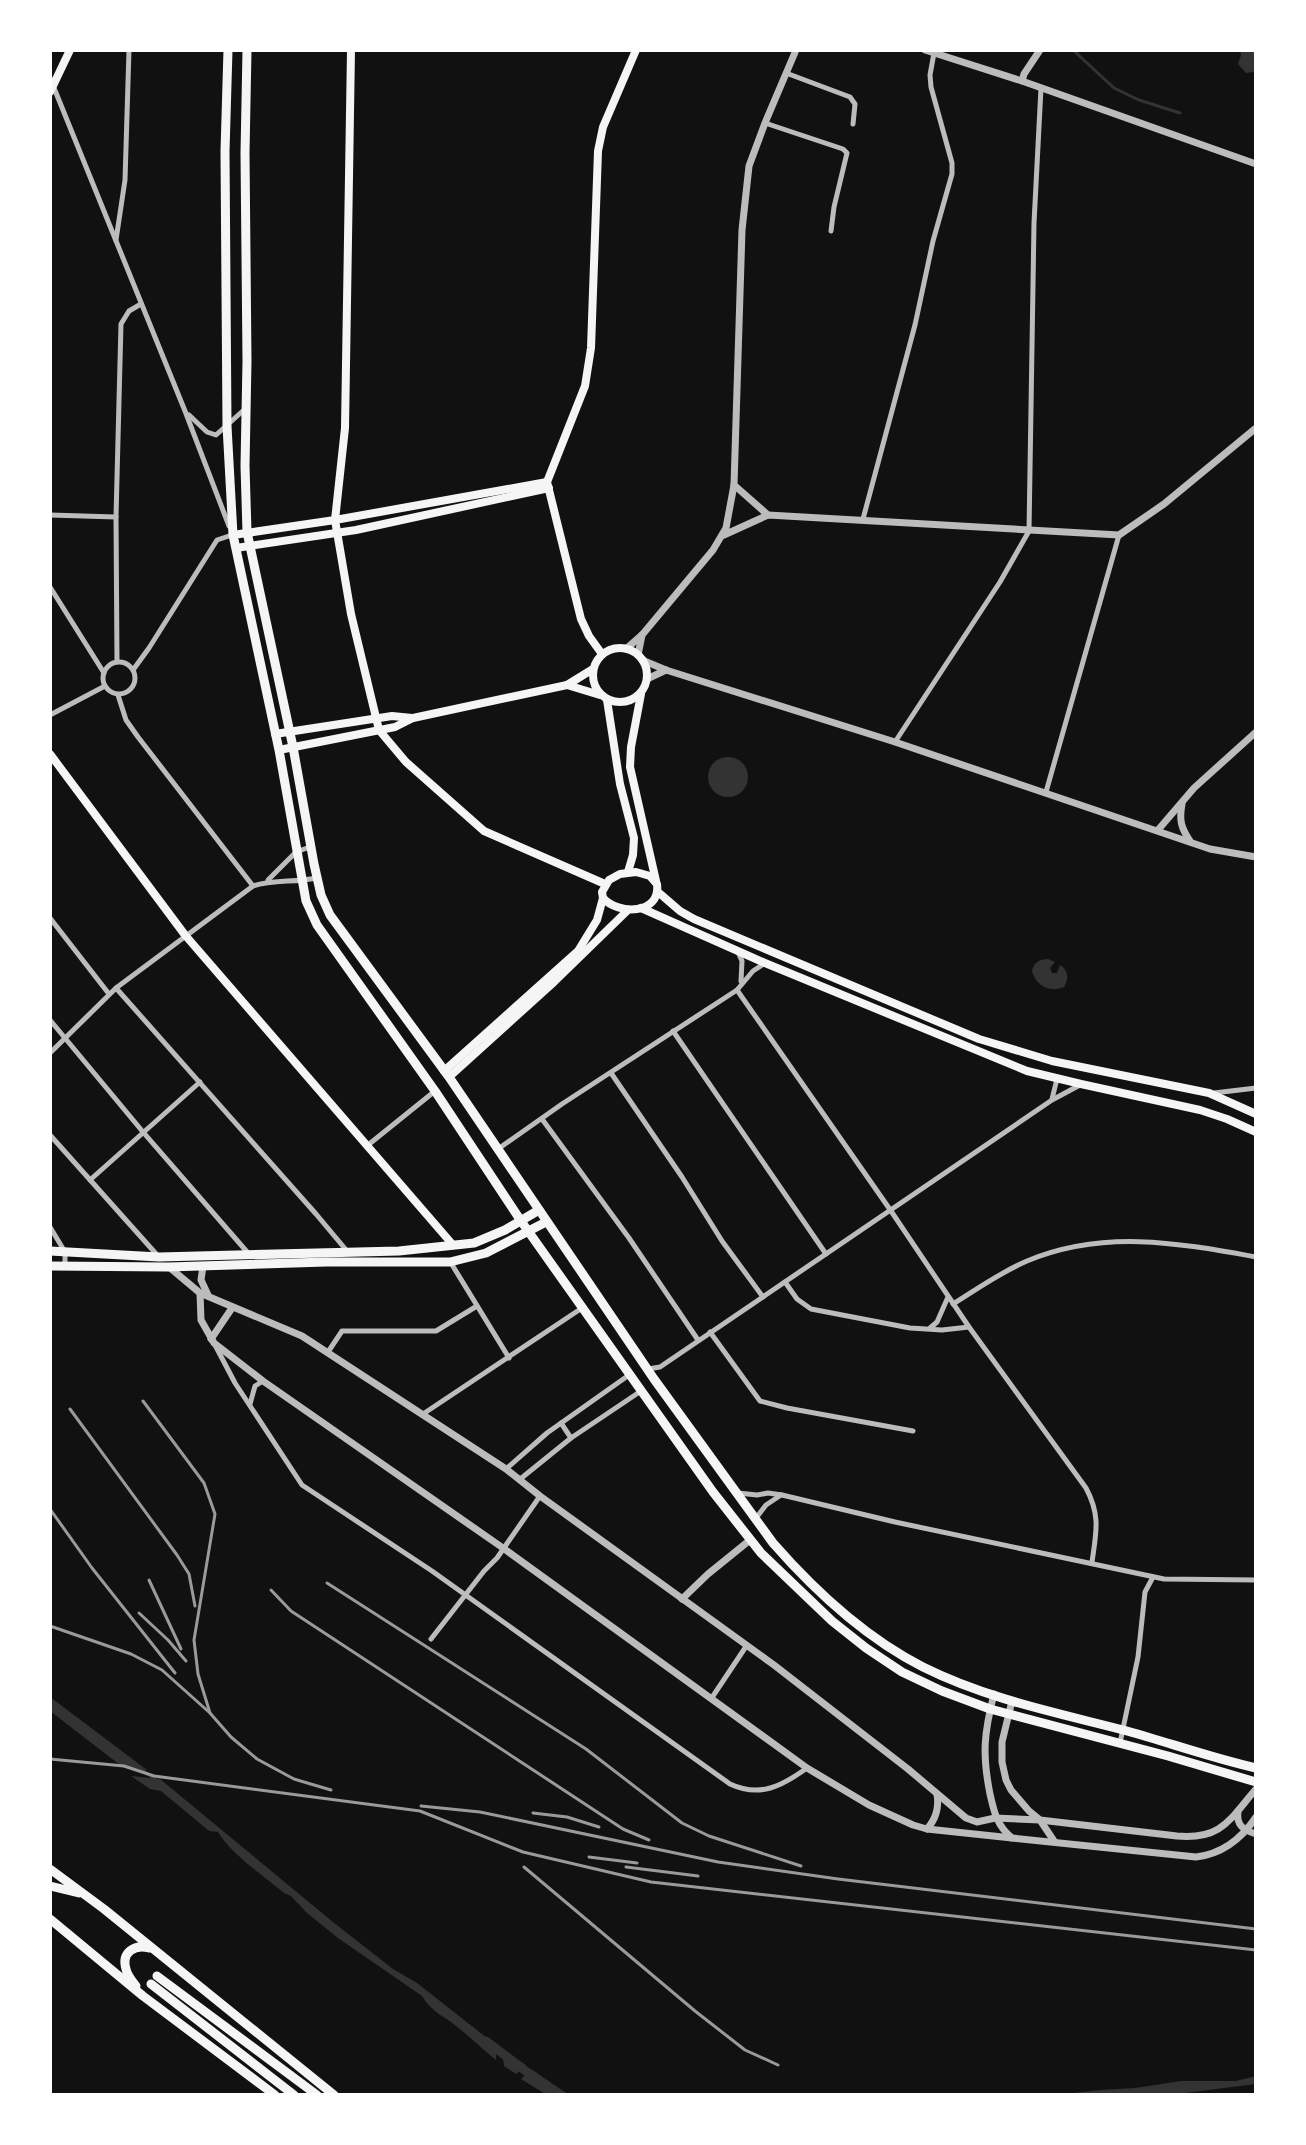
<svg xmlns="http://www.w3.org/2000/svg" width="1306" height="2145" viewBox="0 0 1306 2145" font-family="'Golos Text',sans-serif">
<style>
.water{fill:#333}
.lines{fill:none;stroke-linecap:round;stroke-linejoin:round}
.stream{stroke:#333;stroke-width:3}
.canal{stroke:#333;stroke-width:9}
.minor{stroke:#bcbcbc;stroke-width:5}
.tertiary{stroke:#bcbcbc;stroke-width:7}
.secondary{stroke:#f5f5f5;stroke-width:8}
.primary{stroke:#f5f5f5;stroke-width:9}
.trunk{stroke:#f5f5f5;stroke-width:9}
.rail{stroke:#9a9a9a;stroke-width:3}
</style>
<rect width="100%" height="100%" fill="#111"/>
<g class="water">
<path d="M1240 50H1253L1256 54V68L1253 72 1246 73 1238 64 1241 55Z"/>
<circle cx="728" cy="777" r="20"/>
<path d="M1048 959 1055 962 1050 968 1052 973H1057L1060 965C1069 971 1069 979 1064 987 1050 993 1036 986 1032 971 1034 962 1040 959 1048 959Z"/>
<path d="M50 1697 147 1770 124 1768 50 1711Z"/>
<path d="M131 1776 160 1779 333 1922 393 1969 417 1983 496 2045V2060C481 2048 467 2034 451 2022 439 2014 430 2009 422 1996L338 1938 307 1913 291 1896 284 1893C265 1877 230 1853 218 1832L209 1831 161 1791 150 1789Z"/>
<path d="M502 2049 526 2065 516 2074 504 2066Z"/>
<path d="M531 2069 569 2095H547L521 2079Z"/>
<path d="M1256 2076V2084L1169 2095H1053L1101 2090 1135 2088 1181 2081H1236Z"/>
</g>
<g class="lines">
<g class="stream">
<path d="M1073 50 1114 88 1139 100 1180 113"/>
<path d="M141 1769 157 1781"/>
</g>
<path class="canal" d="M486 2041 535 2078"/>
<g class="minor">
<path d="M786 73 850 97 855 104 853 124"/>
<path d="M50 78 185 411 229 526"/>
<path d="M765 123 843 149 847 153 834 207 831 231"/>
<path d="M116 240 125 180 129 50"/>
<path d="M189 415 207 432 216 435 245 409"/>
<path d="M50 515 116 517"/>
<path d="M863 519 915 325 933 241 952 174V163L931 87 930 75 934 53"/>
<path d="M50 587 104 673"/>
<circle cx="119" cy="678" r="16"/>
<path d="M117 662 116 517 121 324 129 311 141 304"/>
<path d="M133 670 149 648 217 540 232 535"/>
<path d="M118 695 126 720 138 737 253 886"/>
<path d="M50 715 105 686"/>
<path d="M895 742 1000 582 1029 531 1034 223 1041 88"/>
<path d="M1046 792 1119 535"/>
<path d="M268 880 296 852 310 847"/>
<path d="M50 918 109 994"/>
<path d="M738 952 742 961 741 981"/>
<path d="M116 988 316 1214 347 1251"/>
<path d="M737 990 891 1211 969 1327 1086 1488C1101 1516 1096 1533 1092 1562"/>
<path d="M50 1020 143 1132 248 1253"/>
<path d="M673 1031 826 1254"/>
<path d="M50 1053 116 988 253 886C274 879 294 883 316 878"/>
<path d="M611 1073 682 1177 722 1241 763 1297"/>
<path d="M1214 1093 1256 1088"/>
<path d="M1052 1099 1057 1079"/>
<path d="M542 1119 629 1238 698 1340"/>
<path d="M50 1135 158 1256"/>
<path d="M368 1145 435 1091"/>
<path d="M498 1149 562 1104 737 990 753 971 765 963"/>
<path d="M90 1180 200 1082"/>
<path d="M50 1227 65 1252V1266"/>
<path d="M451 1263 509 1358"/>
<path d="M785 1282 797 1299 811 1309 910 1328 942 1330 969 1327"/>
<path d="M953 1304C977 1289 1001 1272 1027 1261 1104 1229 1178 1243 1256 1257"/>
<path d="M930 1328 937 1322 948 1297"/>
<path d="M710 1332 760 1401 787 1408 913 1431"/>
<path d="M215 1345 235 1383 302 1485 432 1571 730 1784C760 1798 782 1786 807 1768"/>
<path d="M328 1352 342 1331H436L477 1306"/>
<path d="M648 1369 660 1367 1052 1100 1080 1085"/>
<path d="M250 1404 255 1386 263 1381"/>
<path d="M423 1414 582 1308"/>
<path d="M561 1423 571 1438"/>
<path d="M506 1469 547 1433 629 1375"/>
<path d="M519 1480 571 1438 641 1391"/>
<path d="M738 1493 757 1495 768 1493 782 1495 895 1522 1164 1579 1256 1580"/>
<path d="M756 1518 766 1505 781 1495"/>
<path d="M431 1639 484 1571 497 1558 540 1496"/>
<path d="M711 1699 747 1645"/>
<path d="M1120 1743 1138 1657 1145 1592 1153 1577"/>
</g>
<g class="tertiary">
<path d="M925 50 1022 81 1256 164"/>
<path d="M1022 81 1024 74 1040 50"/>
<path d="M734 485 768 515"/>
<path d="M724 535 768 515 1119 535 1164 504 1256 428"/>
<path d="M626 649 642 635 713 550 726 528 734 485 742 230 749 166 765 123 796 50"/>
<path d="M638 655 642 635"/>
<path d="M642 660 666 670 895 742 1210 849 1256 857"/>
<path d="M647 679 666 670"/>
<path d="M1182 804C1179 820 1181 828 1190 841"/>
<path d="M1158 830 1194 788 1256 732"/>
<path d="M203 1266 201 1280 208 1295"/>
<path d="M169 1267 200 1293 302 1336 506 1469 540 1496 774 1665 908 1769 966 1818 977 1822 995 1818 1040 1820 1054 1841"/>
<path d="M200 1293 201 1320 214 1343 263 1381 503 1548 807 1768 869 1805 913 1825 927 1829 1012 1838"/>
<path d="M211 1339 232 1308"/>
<path d="M682 1599 708 1574 750 1540"/>
<path d="M994 1694C984 1733 982 1754 990 1794 994 1812 997 1826 1012 1838L1196 1857C1222 1854 1242 1838 1256 1817"/>
<path d="M1012 1701 1002 1742V1762L1006 1780 1011 1790 1029 1811 1040 1820 1177 1836C1222 1840 1230 1819 1256 1789"/>
<path d="M1238 1811C1236 1825 1243 1830 1256 1834"/>
<path d="M927 1829C936 1819 939 1806 937 1794"/>
</g>
<g class="secondary">
<path d="M351 50 345 428 335 520 351 614 379 730 406 762 484 831 605 884"/>
<path d="M50 92 70 50"/>
<path d="M233 535 335 520 547 482"/>
<path d="M236 548 356 530 549 488"/>
<circle cx="620" cy="675" r="27"/>
<path d="M602 654 589 636 581 619 547 482 585 386 591 348 598 151 603 127 636 50"/>
<path d="M567 685 600 695"/>
<path d="M641 694 631 747 630 767 656 881"/>
<path d="M607 700 620 784 634 838 633 855 628 872"/>
<path d="M275 734 392 716 412 718"/>
<path d="M279 750 395 727 413 718 567 685 593 669"/>
<path d="M50 754 185 935 453 1245"/>
<path d="M658 892 680 911 694 919 979 1039 1052 1061 1209 1093 1256 1114"/>
<path d="M641 908 765 963 1027 1071 1081 1084 1200 1110 1227 1119 1256 1132"/>
<path d="M444 1071 578 951 597 920 603 898 602 892 609 880 620 874 636 872 650 876 657 884C661 915 618 915 603 898"/>
<path d="M449 1077 554 982 628 910"/>
</g>
<g class="primary">
<path d="M228 50 225 151 227 426 233 535 279 750 306 901 317 925 435 1091 521 1221 713 1492 761 1553 832 1621 866 1648 902 1672 942 1691 990 1709 1168 1756 1256 1782"/>
<path d="M247 50 245 153 247 361 245 466 247 532 293 747 314 864 321 895 330 915 449 1077 654 1379 773 1543C815 1591 866 1638 923 1667 987 1699 1058 1713 1127 1731 1170 1743 1212 1758 1256 1768"/>
<path d="M50 1251 159 1257 399 1251 474 1243 505 1230 539 1210"/>
<path d="M50 1266 168 1267 326 1262H450L486 1253 546 1222"/>
<path d="M50 1869 104 1909 334 2095"/>
<path d="M50 1886 79 1893"/>
<path d="M50 1919 143 1996 275 2095"/>
<path d="M136 1986C132 1981 127 1975 126 1969 121 1952 135 1944 149 1948"/>
</g>
<g class="trunk">
<path d="M157 1976 317 2095"/>
<path d="M151 1984 294 2095"/>
</g>
<g class="rail">
<path d="M143 1401 204 1483 215 1514 194 1640 198 1674 210 1713"/>
<path d="M70 1409 177 1555 189 1574 195 1606"/>
<path d="M50 1509 92 1568 175 1673"/>
<path d="M149 1580 181 1649"/>
<path d="M327 1583 586 1749 682 1823 709 1836 801 1866"/>
<path d="M271 1590 291 1611 623 1829 649 1840"/>
<path d="M139 1613 168 1640 186 1661"/>
<path d="M50 1626 131 1654 162 1670 210 1713 231 1737 257 1759 294 1779 331 1790"/>
<path d="M50 1759 124 1766 154 1776 420 1811 523 1852 651 1882 1256 1950"/>
<path d="M421 1806 480 1812 718 1862 838 1879 1256 1929"/>
<path d="M533 1813 567 1817 599 1827"/>
<path d="M589 1857 637 1863"/>
<path d="M524 1867 695 2011 745 2050 778 2065"/>
<path d="M626 1867 698 1876"/>
</g>
</g>
<rect width="1306" height="2145" fill="none" stroke="#ffffff" stroke-width="104"/>
</svg>
